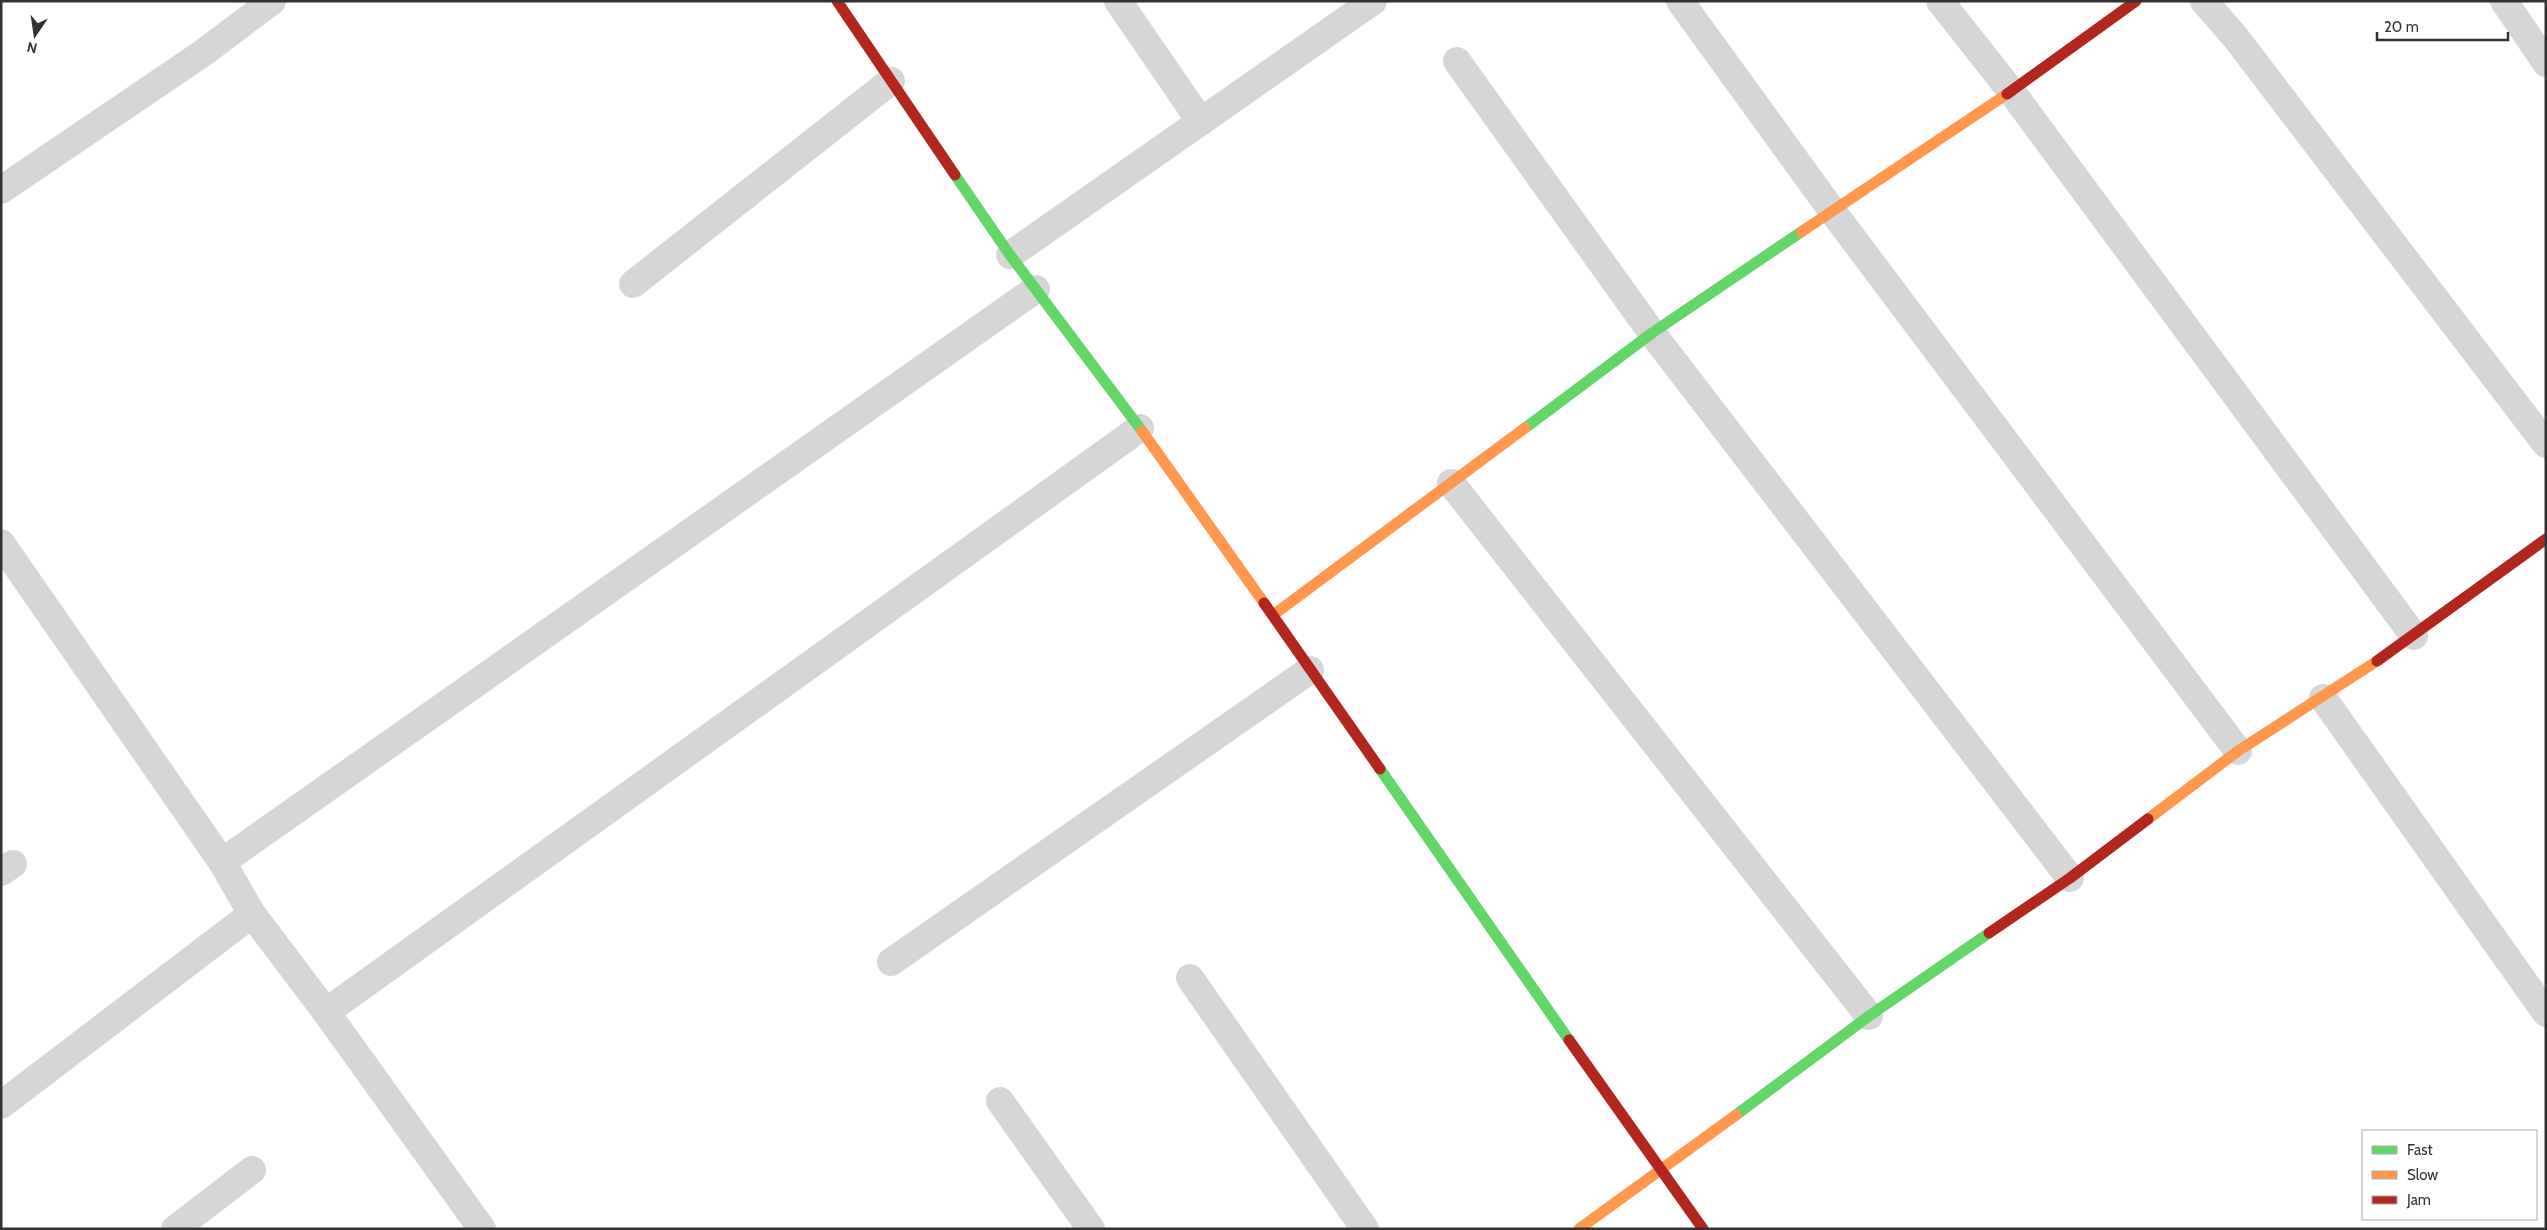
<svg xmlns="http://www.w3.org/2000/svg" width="2547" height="1230" viewBox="0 0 2547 1230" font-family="Cabin,sans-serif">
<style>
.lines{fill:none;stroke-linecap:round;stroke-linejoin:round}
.street{stroke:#d6d6d6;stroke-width:28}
.fast{stroke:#63d668;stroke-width:11}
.slow{stroke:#ff974d;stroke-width:11}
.jam{stroke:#b3261e;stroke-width:11}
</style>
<rect width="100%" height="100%" fill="#fff"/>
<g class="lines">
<g class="street">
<path d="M1118 1 1201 122"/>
<path d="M1680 1 1833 212 2238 751"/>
<path d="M1940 1 2011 91 2414 636"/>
<path d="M2204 1 2236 38 2546 444"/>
<path d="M2504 1 2546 63"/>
<path d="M1457 61 1652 333 2070 878"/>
<path d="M1 190 203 53 272 1"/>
<path d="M1010 255 1373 1"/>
<path d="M633 284 891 81"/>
<path d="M1451 483 1869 1016"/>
<path d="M1 543 222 862 252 914 326 1012 482 1229"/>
<path d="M2323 698 2546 1013"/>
<path d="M222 862 1036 289"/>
<path d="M1 872 13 864"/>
<path d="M891 962 1310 670"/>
<path d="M1190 978 1365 1229"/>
<path d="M326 1012 1140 428"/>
<path d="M1000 1101 1091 1229"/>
<path d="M1 1105 252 914"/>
<path d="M175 1229 252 1170"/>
</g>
<g class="fast">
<path d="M955 175 1010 255 1142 431"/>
<path d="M1525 428 1652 333 1801 232"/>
<path d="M1380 769 1569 1040"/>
<path d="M1736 1115 1869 1016 1989 933"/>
</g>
<g class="slow">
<path d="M1801 232 2007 94"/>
<path d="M1142 431 1264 603"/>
<path d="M1273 615 1525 428"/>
<path d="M2148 819 2238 751 2377 661"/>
<path d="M1579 1229 1736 1115"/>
</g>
<g class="jam">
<path d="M837 1 955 175"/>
<path d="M2007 94 2136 1"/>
<path d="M1264 603 1380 769"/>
<path d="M2377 661 2546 539"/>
<path d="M1989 933 2070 878 2148 819"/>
<path d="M1569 1040 1703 1229"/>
</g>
</g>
<rect width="2547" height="1230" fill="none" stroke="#323232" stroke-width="5"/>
<rect x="2362" y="1130" width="175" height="90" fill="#ffffff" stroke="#adadad"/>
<rect x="2372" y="1146" width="25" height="8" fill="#63d668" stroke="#adadad"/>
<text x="2407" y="1155" font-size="15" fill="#323232">Fast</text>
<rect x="2372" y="1171" width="25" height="8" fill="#ff974d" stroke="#adadad"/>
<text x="2407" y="1180" font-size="15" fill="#323232">Slow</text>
<rect x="2372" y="1196" width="25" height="8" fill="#b3261e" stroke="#adadad"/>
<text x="2407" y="1205" font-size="15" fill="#323232">Jam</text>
<g transform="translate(35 35) rotate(193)" stroke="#ffffff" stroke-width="4" paint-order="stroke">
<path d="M0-4L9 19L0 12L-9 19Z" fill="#323232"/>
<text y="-8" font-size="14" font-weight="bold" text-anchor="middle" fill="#323232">N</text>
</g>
<path d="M2377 32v8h131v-8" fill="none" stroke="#323232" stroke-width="2.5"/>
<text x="2384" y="32" font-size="15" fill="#323232" stroke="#ffffff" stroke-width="4" paint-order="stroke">20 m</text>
</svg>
